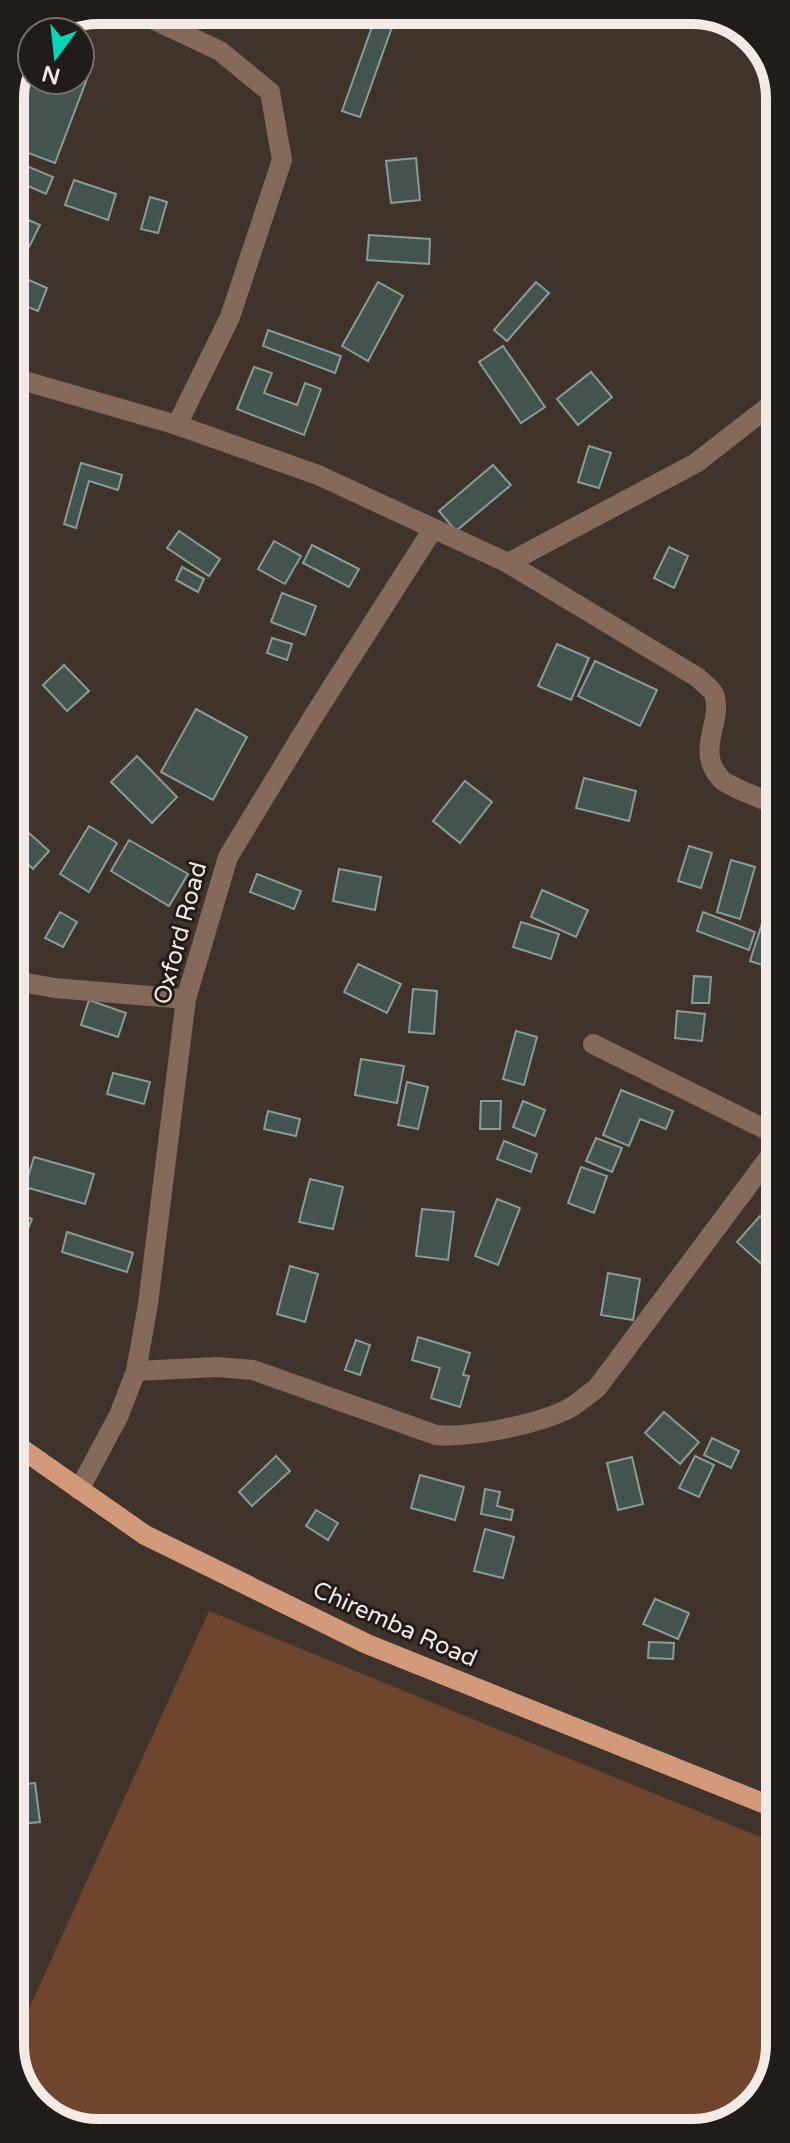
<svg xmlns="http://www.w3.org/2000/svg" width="790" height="2143" viewBox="0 0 790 2143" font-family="'Varela Round',sans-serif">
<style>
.green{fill:#6f452d}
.building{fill:#43544f;stroke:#899c97;stroke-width:2}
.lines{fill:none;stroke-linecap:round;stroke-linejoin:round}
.minor{stroke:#85695a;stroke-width:20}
.major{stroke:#d2997b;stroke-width:20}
.labels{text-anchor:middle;stroke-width:6;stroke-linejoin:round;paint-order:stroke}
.street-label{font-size:24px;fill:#f3eae5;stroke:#221c19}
.rim{fill:none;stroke:#f3eae5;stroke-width:10}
</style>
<rect width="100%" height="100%" fill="#40332c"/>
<path class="green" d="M209 1611 780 1845V2045L762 2098 715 2130 92 2133 44 2114 13 2068V2044Z"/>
<g class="building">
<path d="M195 10H237L238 11 229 27Z"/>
<path d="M378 10H387L397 13 360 117 342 111Z"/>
<path d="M409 10H448L453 12 448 26Z"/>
<path d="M80 73 88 76 55 163 10 146V137L32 80H80Z"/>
<path d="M416 158 420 200 391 203 386 161Z"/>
<path d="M10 159 53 177 46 194 10 178Z"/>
<path d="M74 180 116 194 108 220 65 205Z"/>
<path d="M150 197 167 202 158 233 141 229Z"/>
<path d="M26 219 40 225 10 285V250Z"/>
<path d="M369 235 430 239 429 264 367 260Z"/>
<path d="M22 277 47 288 38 311 12 301Z"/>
<path d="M378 282 403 296 368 361 342 346Z"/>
<path d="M536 282 549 293 507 341 494 330Z"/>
<path d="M268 330 341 356 335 373 263 346Z"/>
<path d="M503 346 545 407 521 423 479 362Z"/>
<path d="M254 367 272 373 264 393 297 405 305 383 321 389 304 435 237 409Z"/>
<path d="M591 372 612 397 578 425 557 399Z"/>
<path d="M589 446 611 453 599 488 578 482Z"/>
<path d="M81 463 122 475 118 490 89 481 76 528 64 524Z"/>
<path d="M493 465 511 485 456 531 439 511Z"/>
<path d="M179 531 220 559 209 576 167 548Z"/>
<path d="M274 541 301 556 285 584 258 569Z"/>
<path d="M312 545 359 569 349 587 303 563Z"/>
<path d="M669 547 688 556 674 588 654 578Z"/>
<path d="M182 567 204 579 198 592 176 580Z"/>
<path d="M282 593 316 606 305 635 271 622Z"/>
<path d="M272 638 292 644 287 660 267 653Z"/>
<path d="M557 644 589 658 571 700 538 686Z"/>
<path d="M595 661 657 690 640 726 578 696Z"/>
<path d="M778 664V698L764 691Z"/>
<path d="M64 665 89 691 67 711 43 685Z"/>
<path d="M196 709 247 737 213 800 161 772Z"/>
<path d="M137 756 177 797 152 823 111 782Z"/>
<path d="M584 778 636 791 629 821 576 808Z"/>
<path d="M465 781 492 802 460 843 433 821Z"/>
<path d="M19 824 49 851 33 869 11 848V833Z"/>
<path d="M89 826 117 843 89 892 60 874Z"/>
<path d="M129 840 188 874 169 906 111 871Z"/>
<path d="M689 846 712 853 701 888 678 881Z"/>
<path d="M731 860 755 867 740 919 717 912Z"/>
<path d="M339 869 381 877 375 910 333 901Z"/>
<path d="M257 874 301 891 294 909 250 892Z"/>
<path d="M542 890 588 910 576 937 531 917Z"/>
<path d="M60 912 77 922 63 947 45 938Z"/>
<path d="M703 912 755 932 749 950 697 931Z"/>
<path d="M765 914 778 918V957L775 969 750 961Z"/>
<path d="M521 922 559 934 551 959 513 947Z"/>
<path d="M358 964 401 984 387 1013 344 992Z"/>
<path d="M694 976 711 977 709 1003H692Z"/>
<path d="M413 989 437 991 434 1034 409 1032Z"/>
<path d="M89 1000 126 1013 118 1037 81 1025Z"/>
<path d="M677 1011 705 1014 702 1041 675 1038Z"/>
<path d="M516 1031 537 1037 524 1085 503 1079Z"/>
<path d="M12 1059 21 1064 12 1084Z"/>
<path d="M361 1059 404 1066 397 1103 355 1095Z"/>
<path d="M113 1073 150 1082 144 1104 107 1094Z"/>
<path d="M407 1082 428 1087 418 1129 398 1125Z"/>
<path d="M621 1090 673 1111 666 1129 640 1119 629 1146 603 1135Z"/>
<path d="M481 1101H501L500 1129H480Z"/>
<path d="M523 1101 545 1110 535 1136 513 1127Z"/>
<path d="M268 1111 300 1119 296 1136 264 1129Z"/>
<path d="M596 1138 622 1148 612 1172 586 1161Z"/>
<path d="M504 1141 537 1154 531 1172 497 1159Z"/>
<path d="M34 1157 94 1174 85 1204 25 1187Z"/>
<path d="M581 1167 607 1176 594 1213 568 1203Z"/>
<path d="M310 1179 343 1187 333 1229 299 1222Z"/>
<path d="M497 1199 520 1208 498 1265 475 1256Z"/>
<path d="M422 1209 454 1212 448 1260 416 1256Z"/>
<path d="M12 1210 32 1219 12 1267Z"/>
<path d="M760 1216 779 1233V1276L777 1278 737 1242Z"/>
<path d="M67 1232 133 1253 127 1272 62 1252Z"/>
<path d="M290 1266 318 1274 305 1322 277 1314Z"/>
<path d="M608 1273 640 1279 633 1320 601 1315Z"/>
<path d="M418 1337 470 1353 463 1375 469 1376 460 1407 431 1398 440 1368 412 1360Z"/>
<path d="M356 1340 370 1345 360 1375 345 1370Z"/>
<path d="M664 1412 699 1442 680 1464 645 1433Z"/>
<path d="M712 1438 739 1451 731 1468 704 1455Z"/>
<path d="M774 1442 779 1445V1465L765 1458Z"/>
<path d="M276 1456 290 1471 252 1506 239 1492Z"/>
<path d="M695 1456 714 1465 699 1497 679 1488Z"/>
<path d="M632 1457 643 1504 618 1510 607 1463Z"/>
<path d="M420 1475 464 1487 455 1520 411 1508Z"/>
<path d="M485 1489 500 1492 497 1506 513 1510 511 1520 481 1514Z"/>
<path d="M316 1510 338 1523 328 1540 306 1526Z"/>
<path d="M485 1529 514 1537 503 1578 474 1571Z"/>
<path d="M655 1599 689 1613 678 1639 643 1624Z"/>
<path d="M649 1642 674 1643 673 1659 648 1658Z"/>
<path d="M35 1783 40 1822 13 1825V1786Z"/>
<rect x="13" y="1944" width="13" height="28"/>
</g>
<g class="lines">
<g class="minor">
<path d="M133 10 220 51 270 92 282 160 230 317 177 425"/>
<path d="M11 377 177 425 318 475 508 563 696 463 777 400"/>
<path d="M508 563 697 677C702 682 711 688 714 694 724 721 694 750 721 779 729 787 766 800 778 806"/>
<path d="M11 980 54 988 186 999"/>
<path d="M593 1044 779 1136"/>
<path d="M136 1371 217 1367 253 1370 436 1435C470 1438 534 1425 566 1410 577 1405 587 1395 597 1388L779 1144"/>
<path d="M79 1490 119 1415 136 1371 148 1304 186 999 228 857 313 717 433 529"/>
</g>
<path class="major" d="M12 1442 145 1535 367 1644 780 1810"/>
</g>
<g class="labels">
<g class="street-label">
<text transform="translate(180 933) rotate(-75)" y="8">Oxford Road</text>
<text transform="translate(395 1624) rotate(24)" y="8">Chiremba Road</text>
</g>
</g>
<path d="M0 0H790V2143H0ZM98 24H692A74 74 0 0 1 766 98V2045A74 74 0 0 1 692 2119H98A74 74 0 0 1 24 2045V98A74 74 0 0 1 98 24Z" fill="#221c19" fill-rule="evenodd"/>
<path class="rim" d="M98 24H692A74 74 0 0 1 766 98V2045A74 74 0 0 1 692 2119H98A74 74 0 0 1 24 2045V98A74 74 0 0 1 98 24Z"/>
<g transform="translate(56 56) rotate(195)"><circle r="38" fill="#221c19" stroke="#766e6b" stroke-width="2"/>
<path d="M0-6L14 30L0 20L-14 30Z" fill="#05d5b6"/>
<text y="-12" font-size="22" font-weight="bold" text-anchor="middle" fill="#f3eae5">N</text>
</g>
</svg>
